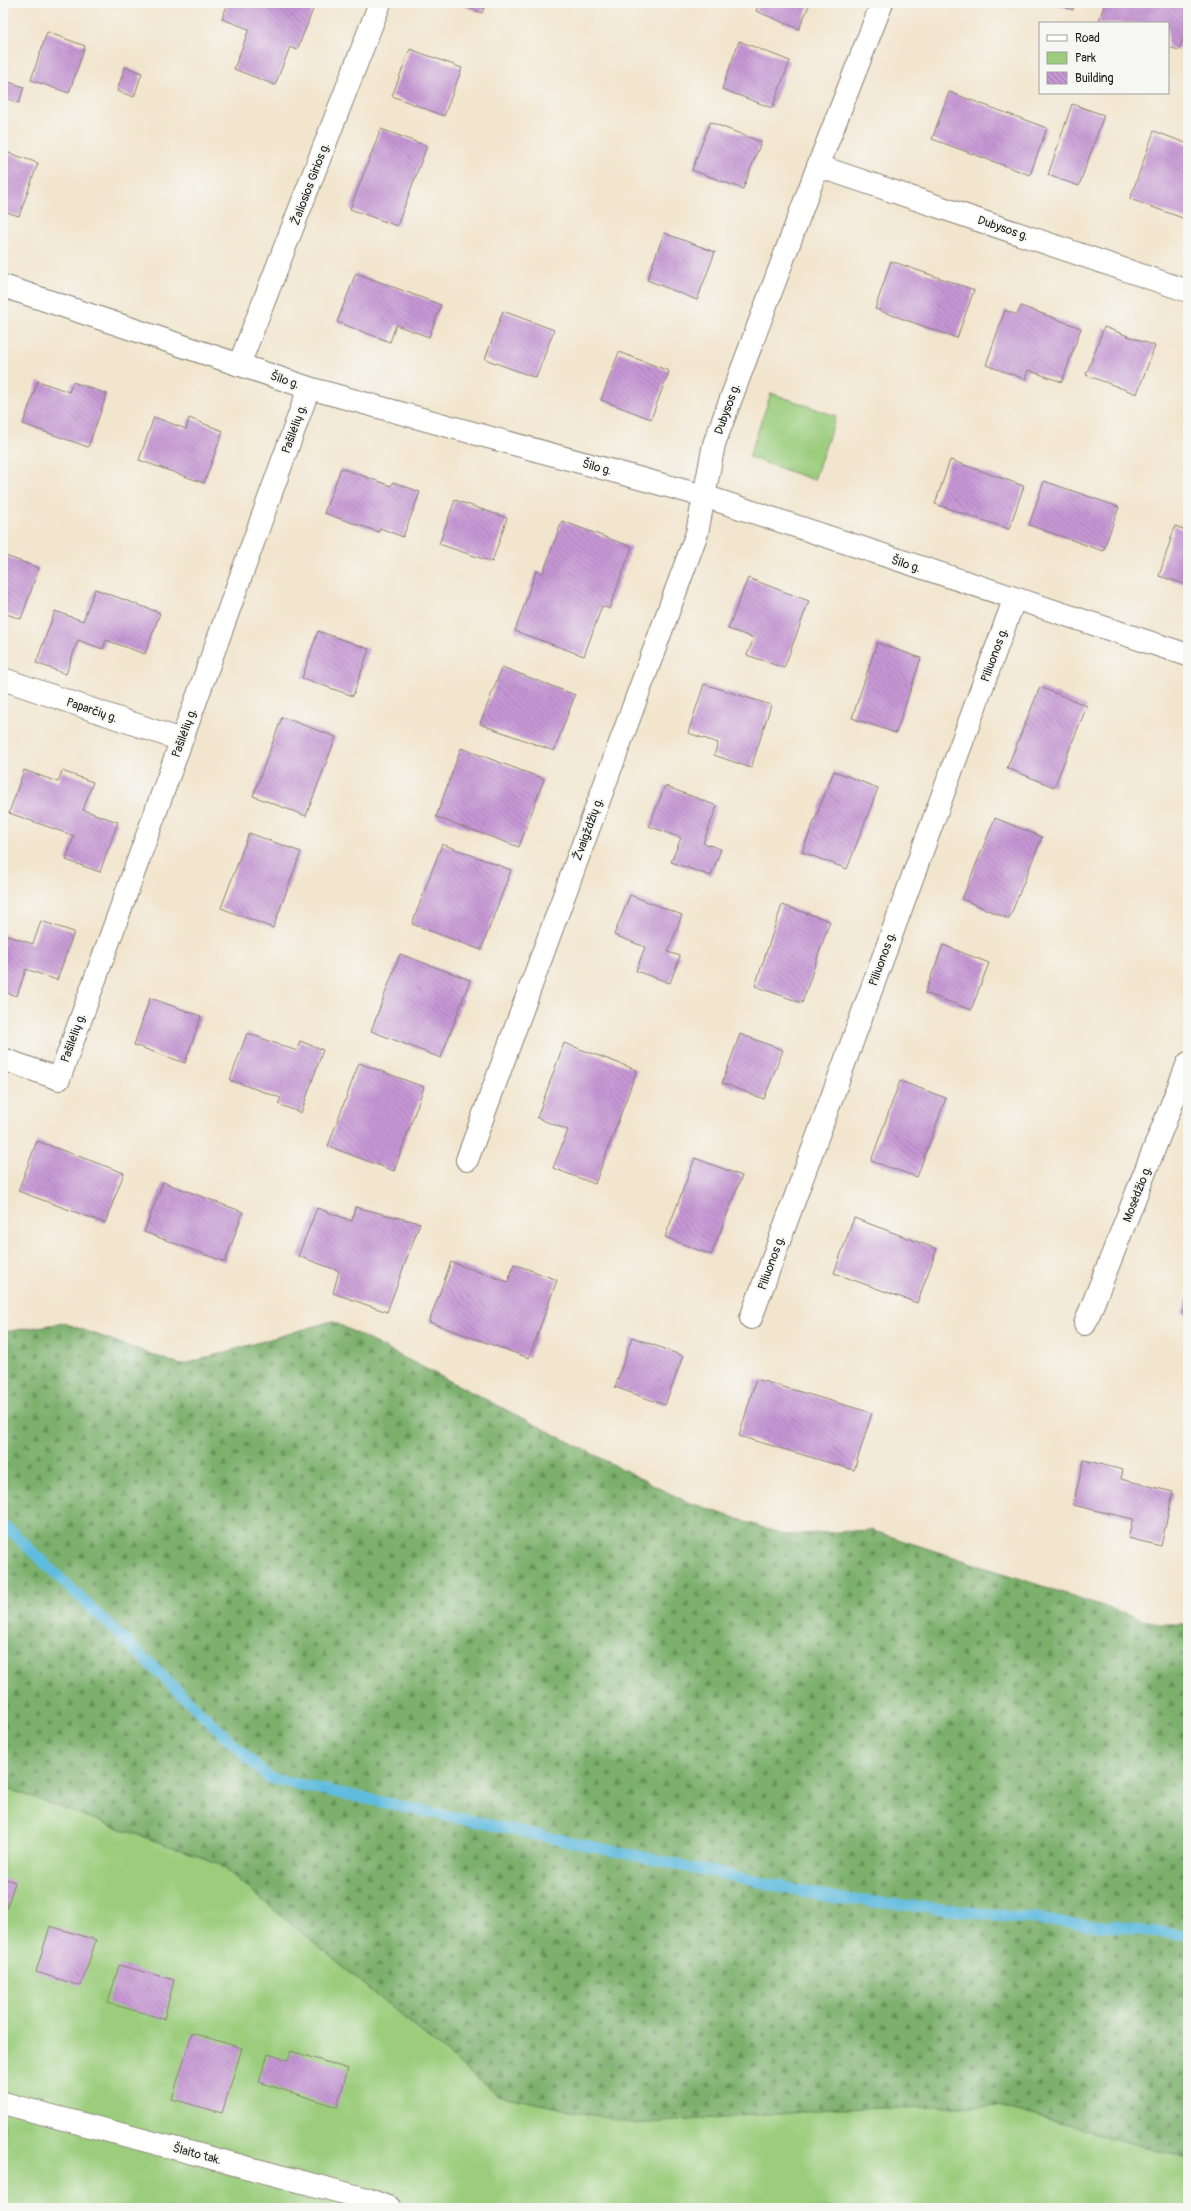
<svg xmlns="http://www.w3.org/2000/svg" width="1191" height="2211" viewBox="0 0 1191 2211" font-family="Pangolin,sans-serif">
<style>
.green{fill:#9bcd7d;stroke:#5c744c}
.forest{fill:url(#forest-firs);stroke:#4c6644}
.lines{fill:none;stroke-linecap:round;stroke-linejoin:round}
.stream{stroke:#61bcdf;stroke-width:11}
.building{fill:url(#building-back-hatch)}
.street-casing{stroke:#878074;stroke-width:24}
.street{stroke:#fff;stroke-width:22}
.labels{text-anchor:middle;stroke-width:4;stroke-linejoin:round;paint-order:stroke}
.street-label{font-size:12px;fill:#1c1c1c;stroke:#f6f6f2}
</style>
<defs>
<pattern id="forest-firs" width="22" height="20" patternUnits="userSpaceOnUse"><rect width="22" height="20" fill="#7cb06c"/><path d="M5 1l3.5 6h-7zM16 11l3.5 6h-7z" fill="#658e58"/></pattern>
<pattern id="building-back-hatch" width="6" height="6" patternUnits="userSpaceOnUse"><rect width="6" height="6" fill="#c696d4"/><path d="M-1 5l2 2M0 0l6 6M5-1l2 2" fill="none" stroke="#a07aab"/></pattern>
</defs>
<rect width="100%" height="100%" fill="#f6f6f2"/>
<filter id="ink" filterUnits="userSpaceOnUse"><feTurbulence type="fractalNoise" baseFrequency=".025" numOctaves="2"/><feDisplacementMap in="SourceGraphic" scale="8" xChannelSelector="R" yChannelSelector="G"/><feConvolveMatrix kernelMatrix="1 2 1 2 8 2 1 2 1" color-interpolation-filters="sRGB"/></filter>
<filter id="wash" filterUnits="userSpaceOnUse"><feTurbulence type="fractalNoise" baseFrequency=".012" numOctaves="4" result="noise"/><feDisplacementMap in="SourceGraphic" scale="16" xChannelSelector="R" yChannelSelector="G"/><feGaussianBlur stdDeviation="0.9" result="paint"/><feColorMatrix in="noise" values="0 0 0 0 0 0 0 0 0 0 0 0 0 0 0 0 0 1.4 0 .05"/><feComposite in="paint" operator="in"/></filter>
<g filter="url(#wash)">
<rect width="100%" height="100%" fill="#f2e5cd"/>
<g class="green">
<path d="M771 393 836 416 814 480 749 457Z"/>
<path d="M3 1787 218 1863 497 2095 831 2109 999 2106 1188 2159V2208H3Z"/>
</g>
<path class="forest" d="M332 1321 685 1501 785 1535 871 1530 1158 1624H1188V2159L999 2106 831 2109 636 2124 497 2095 218 1863 3 1787V1332L64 1323 181 1365Z"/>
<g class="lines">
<path class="stream" d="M3 1526 11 1531 269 1778 836 1898 1188 1935"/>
</g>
<g id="blocks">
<g class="building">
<path d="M228 3H302L314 7 297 50 290 47 275 85 234 69 249 29 222 19Z"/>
<path d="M455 3H486L482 13Z"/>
<path d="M759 3H810L799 29 756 11Z"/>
<path d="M1052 3H1075L1073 10Z"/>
<path d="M1105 3H1183L1188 5V25L1179 50 1168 47V23H1098Z"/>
<path d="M47 32 85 46 69 93 31 80Z"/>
<path d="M739 41 790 61 772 108 722 89Z"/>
<path d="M410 49 462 68 444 116 392 96Z"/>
<path d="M125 67 142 73 134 97 117 91Z"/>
<path d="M3 80 24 87 19 103 3 97Z"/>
<path d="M949 92 1047 128 1030 175 932 139Z"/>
<path d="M1072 104 1104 115 1079 186 1048 175Z"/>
<path d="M710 122 761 142 743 189 692 170Z"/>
<path d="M381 129 427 146 397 226 350 209Z"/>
<path d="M1154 131 1188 144V220L1130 199Z"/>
<path d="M3 151 38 163 19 216 3 211Z"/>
<path d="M664 233 715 252 697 300 647 280Z"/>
<path d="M891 261 974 290 957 338 875 309Z"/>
<path d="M356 273 441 305 429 337 396 325 390 342 337 322Z"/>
<path d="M1021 306 1081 328 1062 382 1028 370 1025 379 986 365 1005 310 1017 315Z"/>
<path d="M503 311 554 330 536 378 485 359Z"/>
<path d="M1104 327 1155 346 1137 394 1086 375Z"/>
<path d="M619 352 669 371 651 419 601 400Z"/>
<path d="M38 381 69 392 73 382 107 394 88 447 23 424Z"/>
<path d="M154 417 186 429 189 418 223 431 204 483 139 460Z"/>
<path d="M950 460 1024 486 1009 529 935 504Z"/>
<path d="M341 468 391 486 393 482 420 492 403 537 380 528 379 532 324 513Z"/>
<path d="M1044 481 1119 507 1103 551 1029 525Z"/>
<path d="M455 500 507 518 492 562 439 544Z"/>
<path d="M562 521 632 547 609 609 602 606 584 656 515 631 536 571 543 573Z"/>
<path d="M1175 526 1188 531V585L1159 576Z"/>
<path d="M3 555 39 568 21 619 3 613Z"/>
<path d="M748 578 809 601 784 668 747 655 754 638 728 629Z"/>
<path d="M95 589 160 613 145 654 106 640 103 649 78 640 66 674 36 663 55 611 83 621Z"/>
<path d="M318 631 369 649 353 696 302 678Z"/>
<path d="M877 643 921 658 896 733 852 718Z"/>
<path d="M502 667 575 695 554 751 480 724Z"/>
<path d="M704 684 771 705 751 768 714 755 718 743 688 733Z"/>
<path d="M1040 687 1087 706 1054 787 1007 768Z"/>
<path d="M282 717 336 737 306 816 253 796Z"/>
<path d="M461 748 544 779 519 847 436 817Z"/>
<path d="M24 770 58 782 62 771 93 782 83 810 118 822 100 872 66 860 74 836 9 813Z"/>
<path d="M834 771 878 788 847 869 802 852Z"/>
<path d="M665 786 717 806 703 843 721 849 711 876 671 862 681 838 649 826Z"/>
<path d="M995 818 1042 837 1009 919 962 899Z"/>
<path d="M249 833 301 852 273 928 221 908Z"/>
<path d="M442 844 511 870 481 950 412 924Z"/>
<path d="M630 895 682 915 668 952 680 956 670 983 636 971 645 947 614 935Z"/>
<path d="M782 905 830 921 802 1003 755 986Z"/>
<path d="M41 921 74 932 57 980 26 969 17 996 3 992V934L33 944Z"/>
<path d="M943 945 989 963 971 1010 925 993Z"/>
<path d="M400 954 470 980 441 1058 371 1031Z"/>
<path d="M150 998 201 1016 185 1063 134 1045Z"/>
<path d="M247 1033 297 1051 300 1041 323 1050 301 1113 278 1104 281 1098 230 1080Z"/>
<path d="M740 1034 783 1050 764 1099 722 1083Z"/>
<path d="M564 1043 637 1070 595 1184 553 1168 568 1130 537 1118Z"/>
<path d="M359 1063 424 1087 394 1171 328 1146Z"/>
<path d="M900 1081 946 1098 917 1177 871 1161Z"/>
<path d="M37 1141 124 1173 105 1223 18 1191Z"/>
<path d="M695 1158 742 1176 711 1255 665 1237Z"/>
<path d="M163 1182 243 1212 225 1262 144 1232Z"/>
<path d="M355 1207 420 1223 387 1312 333 1293 339 1271 298 1256 317 1208 352 1221Z"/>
<path d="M854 1218 937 1249 917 1303 834 1273Z"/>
<path d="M451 1262 508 1282 514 1264 557 1280 529 1358 429 1322Z"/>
<path d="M1188 1297V1315L1182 1313Z"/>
<path d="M632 1337 683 1356 665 1405 615 1387Z"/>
<path d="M756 1379 872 1413 854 1470 739 1436Z"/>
<path d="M1084 1460 1123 1470 1121 1479 1173 1492 1161 1546 1128 1538 1133 1519 1073 1505Z"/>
<path d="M3 1878 15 1882 3 1920Z"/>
<path d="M50 1926 96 1940 81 1986 36 1972Z"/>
<path d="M119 1965 174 1980 164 2019 108 2003Z"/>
<path d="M192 2033 242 2048 222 2113 172 2099Z"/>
<path d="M291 2051 348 2069 337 2107 259 2082 268 2054 288 2060Z"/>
</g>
</g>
</g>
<g filter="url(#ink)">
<use href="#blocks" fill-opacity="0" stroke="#878074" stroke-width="1"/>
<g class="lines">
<defs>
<g id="street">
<path d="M818 166 1188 291"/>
<path d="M3 286 309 388 704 496 1188 655"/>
<path d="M239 365 380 3"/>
<path d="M3 679 181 740"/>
<path d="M3 1059 59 1079 309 388"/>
<path d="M467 1160 697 533 714 444 818 166 882 3"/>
<path d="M751 1318 1014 600"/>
<path d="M1085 1324 1188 1063"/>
<path d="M3 2103 367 2199 390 2208"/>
</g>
</defs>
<use href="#street" class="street-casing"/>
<use href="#street" class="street"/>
</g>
</g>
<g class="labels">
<g class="street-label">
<text transform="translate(310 184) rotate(-69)" y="4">Žaliosios Girios g.</text>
<text transform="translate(1003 228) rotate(19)" y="4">Dubysos g.</text>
<text transform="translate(285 380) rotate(19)" y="4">Šilo g.</text>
<text transform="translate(727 409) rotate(-70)" y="4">Dubysos g.</text>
<text transform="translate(294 429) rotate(-70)" y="4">Pašilėlių g.</text>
<text transform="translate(597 467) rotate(15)" y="4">Šilo g.</text>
<text transform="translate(906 564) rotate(18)" y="4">Šilo g.</text>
<text transform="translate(994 655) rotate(-70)" y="4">Piliuonos g.</text>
<text transform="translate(92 710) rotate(19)" y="4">Paparčių g.</text>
<text transform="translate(184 733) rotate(-70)" y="4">Pašilėlių g.</text>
<text transform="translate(588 829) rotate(-70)" y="4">Žvaigždžių g.</text>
<text transform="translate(882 959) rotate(-70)" y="4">Piliuonos g.</text>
<text transform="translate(73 1038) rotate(-70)" y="4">Pašilėlių g.</text>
<text transform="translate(1137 1194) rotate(-69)" y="4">Mosėdžio g.</text>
<text transform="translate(771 1263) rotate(-70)" y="4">Piliuonos g.</text>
<text transform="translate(197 2154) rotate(15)" y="4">Šlaito tak.</text>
</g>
</g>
<rect width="1191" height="2211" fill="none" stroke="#f6f6f2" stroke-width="16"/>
<rect x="1039" y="22" width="130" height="72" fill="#f6f6f2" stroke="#9f9f9c"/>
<rect x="1047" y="35" width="20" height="6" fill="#ffffff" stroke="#9f9f9c"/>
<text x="1075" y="42" font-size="12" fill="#1c1c1c">Road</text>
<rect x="1047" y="52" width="20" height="12" fill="#9bcd7d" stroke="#9f9f9c"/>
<text x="1075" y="62" font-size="12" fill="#1c1c1c">Park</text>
<rect x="1047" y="72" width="20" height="12" fill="url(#building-back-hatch)" stroke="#9f9f9c"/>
<text x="1075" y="82" font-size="12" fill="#1c1c1c">Building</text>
</svg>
